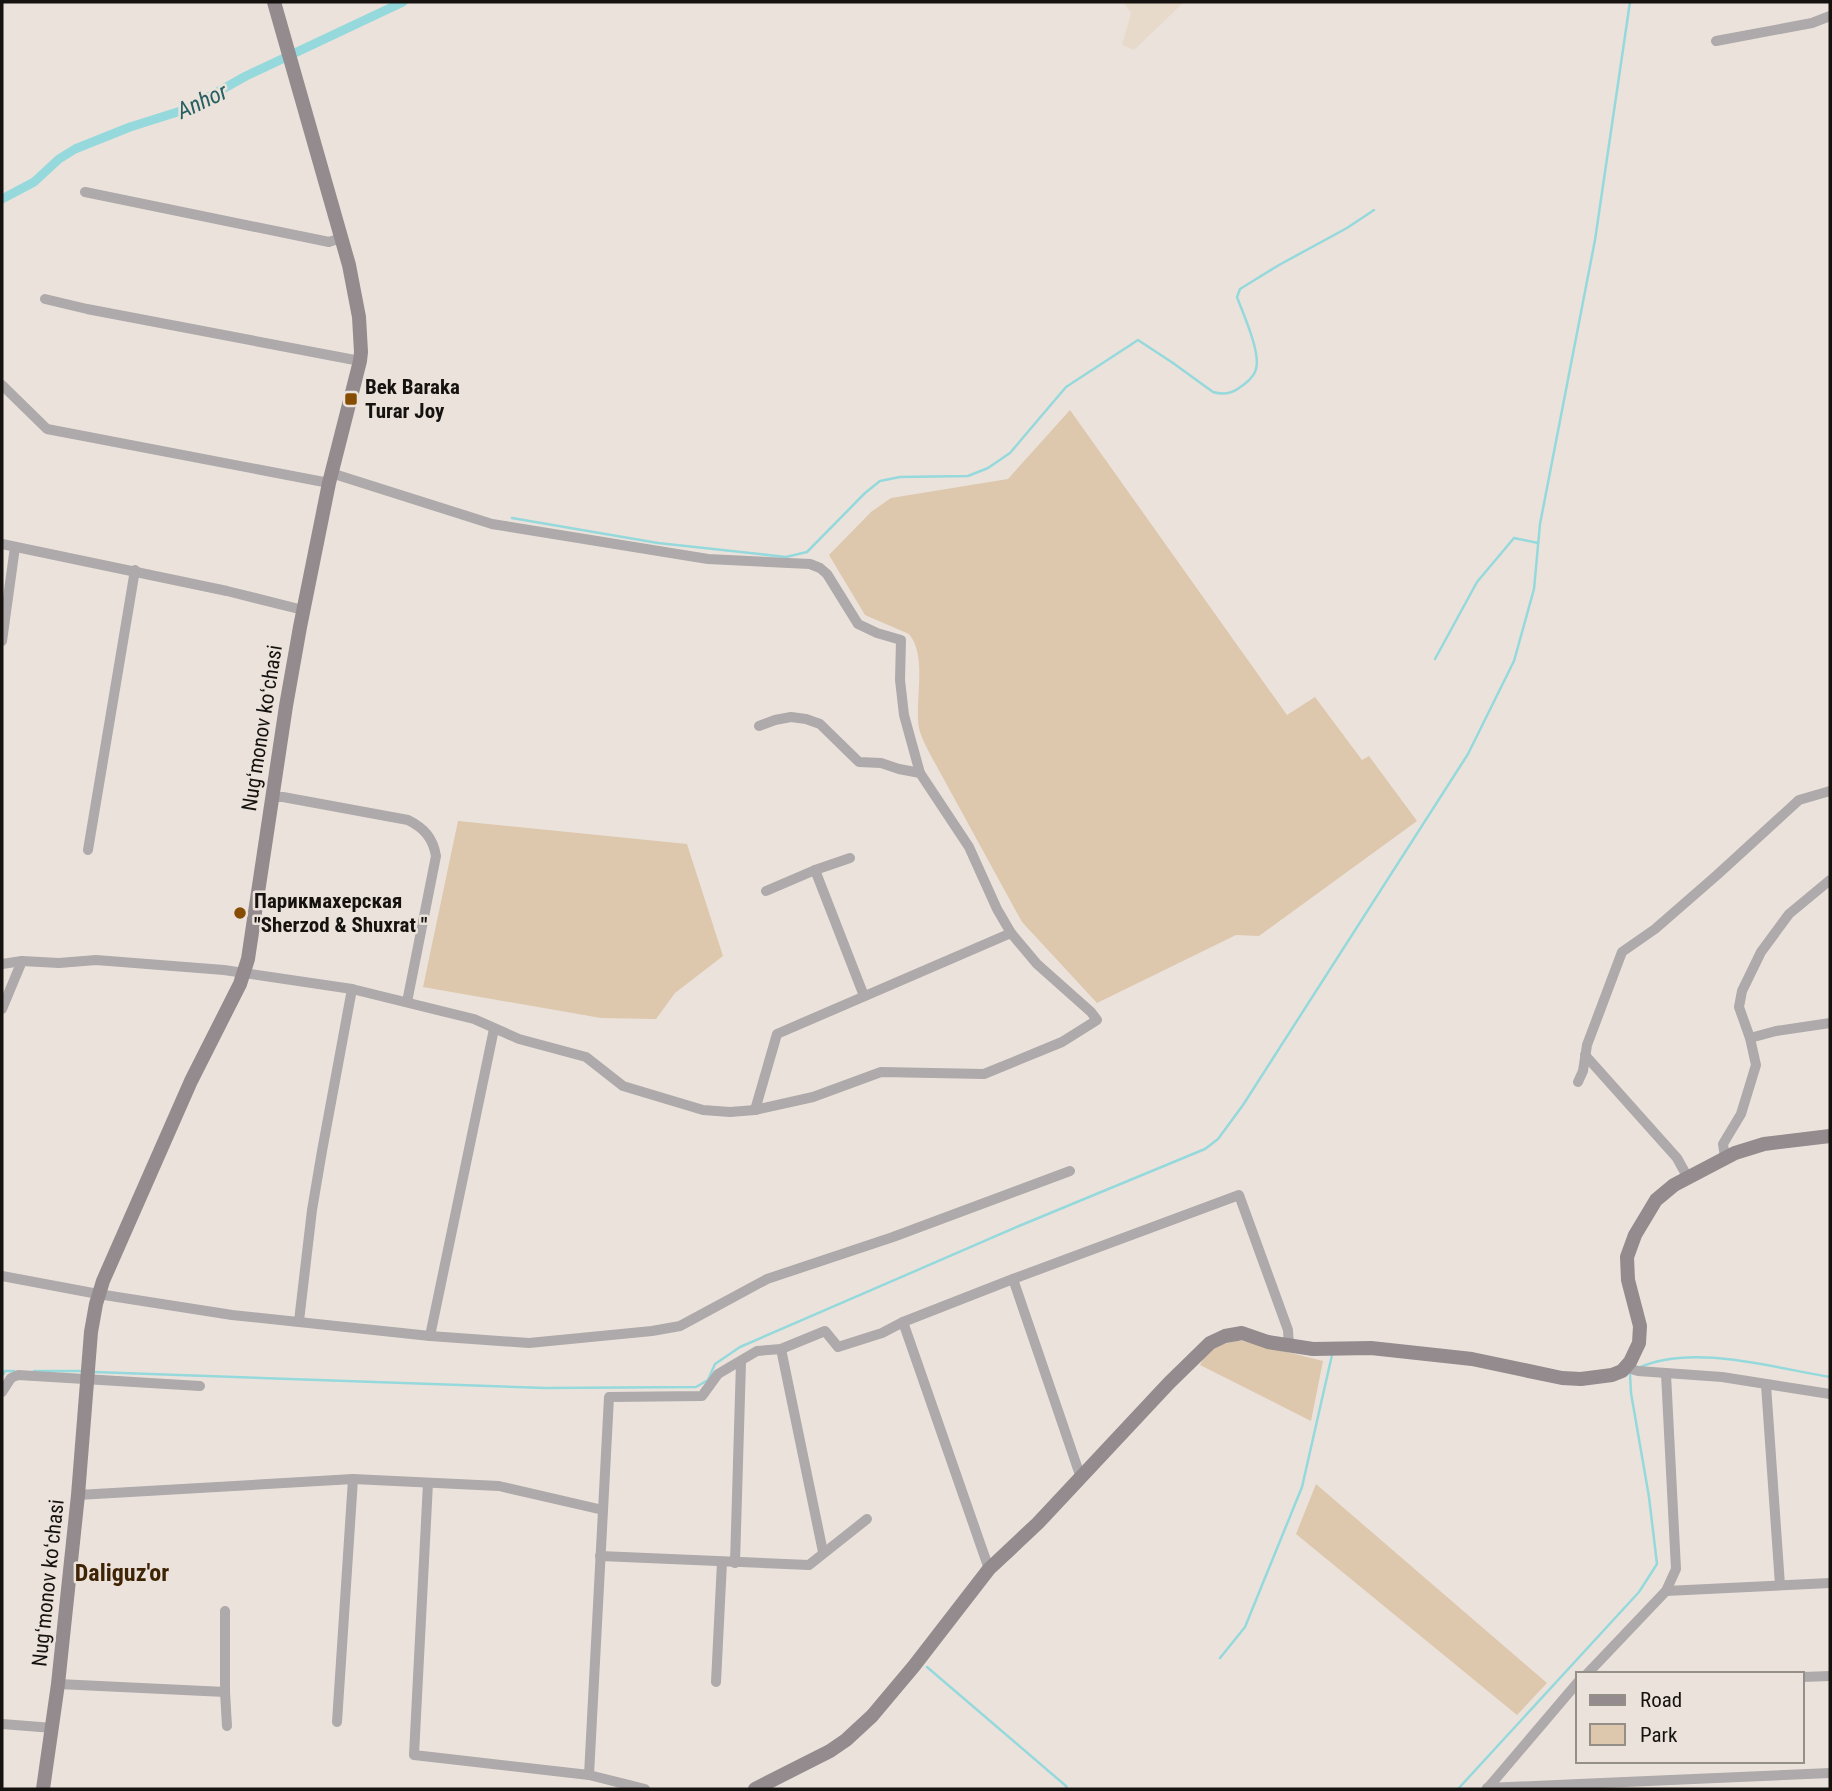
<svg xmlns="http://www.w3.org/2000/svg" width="1832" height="1791" viewBox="0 0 1832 1791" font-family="'Roboto Condensed',sans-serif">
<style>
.built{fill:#e7dacb}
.green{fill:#ddc7ad}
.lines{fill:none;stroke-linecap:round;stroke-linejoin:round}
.stream{stroke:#95d9dc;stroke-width:2.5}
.canal{stroke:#95d9dc;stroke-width:9}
.street{stroke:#aea9ab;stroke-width:10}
.secondary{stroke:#938b8e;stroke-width:14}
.poi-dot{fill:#864c01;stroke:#ebe3db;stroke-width:2.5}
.labels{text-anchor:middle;stroke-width:5;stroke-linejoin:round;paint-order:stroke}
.poi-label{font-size:21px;font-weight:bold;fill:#15120f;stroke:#ebe3db;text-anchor:start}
.street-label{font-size:21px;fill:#15120f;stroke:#ebe3db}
.water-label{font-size:23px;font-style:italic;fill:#276062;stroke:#ebe3db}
.quarter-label{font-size:24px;font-weight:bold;fill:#3f2305;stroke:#ebe3db}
</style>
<rect width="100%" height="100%" fill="#ebe3db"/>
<path class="built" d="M1123 2H1184L1134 50 1122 45 1131 13Z"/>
<g class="green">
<path d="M1070 410 1287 715 1315 697 1362 760 1369 756 1417 821 1259 936 1236 935 1097 1003 1022 922 930 754C926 746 921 737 919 728 914 701 928 657 909 634L865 615 829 555 871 512 891 498 1008 479Z"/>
<path d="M458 821 687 844 723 956 675 993 656 1019 601 1018 423 987Z"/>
<path d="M1239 1340 1323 1361 1311 1421 1200 1365 1209 1348Z"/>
<path d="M1316 1484 1547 1683 1517 1715 1296 1534Z"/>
</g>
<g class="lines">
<g class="stream">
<path d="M512 518 658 543 786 557 807 552 865 493 880 481 900 477 968 476 988 468 1010 453 1066 387 1138 340 1173 363 1213 392C1223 395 1231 394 1239 388 1245 384 1252 379 1255 372 1263 356 1243 314 1237 297L1240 289 1279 265 1347 228 1374 210"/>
<path d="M1435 659 1477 582 1514 538 1538 543"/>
<path d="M1638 1368C1692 1343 1774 1368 1830 1377"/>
<path d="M34 1371H84"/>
<path d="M94 1372 545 1388 696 1387 708 1380 715 1364 740 1347 1019 1226 1205 1149 1218 1139 1243 1105 1468 754 1514 661 1534 589 1540 524 1595 240 1630 2"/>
<path d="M2 1376 5 1371H14"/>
<path d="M1220 1658 1245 1627 1302 1487 1332 1355"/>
<path d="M927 1667 1066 1786 1067 1789"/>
<path d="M1458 1789 1639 1592 1657 1564 1649 1497 1631 1393 1630 1374"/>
</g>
<path class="canal" d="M2 199 34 182 59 159 75 149 130 127 187 109 246 76 403 2"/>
<g class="street">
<path d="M1716 41 1812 23 1830 16"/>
<path d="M85 192 329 242 341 238"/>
<path d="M45 299 87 309 360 361"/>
<path d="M2 385 47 429 329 483"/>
<path d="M331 473 492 524 708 559 810 564 820 568 827 574 858 624 877 633 901 640 900 680 904 715 920 773"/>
<path d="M2 544 227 591 303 610"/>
<path d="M2 641 15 547"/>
<path d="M273 797H283L408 820C424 828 433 838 436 856L407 1002"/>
<path d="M88 850 135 570"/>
<path d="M815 870 864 996"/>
<path d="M766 891 815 870 850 858"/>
<path d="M2 964 22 961 59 963 96 960 224 970 352 989 474 1019 519 1039 586 1057 623 1086 703 1110 730 1112 755 1110 813 1097 881 1072 984 1074 1062 1042 1097 1020 1091 1012 1037 964 1011 933 997 909 969 847 920 773 899 769 881 763 859 762 820 724 806 719 791 717 775 720 759 726"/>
<path d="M2 1009 22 961"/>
<path d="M1750 1038 1776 1031 1830 1023"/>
<path d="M1585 1055 1677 1158 1688 1178"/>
<path d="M1578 1082 1583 1071 1587 1045 1622 952 1655 929 1717 875 1799 800 1830 791"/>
<path d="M755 1110 777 1034 1011 933"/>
<path d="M1725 1157 1723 1144 1741 1114 1756 1065 1750 1038 1739 1007 1742 991 1761 952 1789 914 1830 880"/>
<path d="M2 1276 98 1294 232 1315 430 1336 529 1343 652 1331 680 1326 767 1279 893 1237 1070 1171"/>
<path d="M1013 1279 1081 1478"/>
<path d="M299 1321 312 1210 322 1151 352 989"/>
<path d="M903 1322 989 1569"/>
<path d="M430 1336 494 1029"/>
<path d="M781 1349 823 1552"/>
<path d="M1627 1366 1631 1369 1638 1371 1722 1377 1830 1394"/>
<path d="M1766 1385 1780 1585"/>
<path d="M2 1392 11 1378 18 1375 200 1386"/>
<path d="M428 1483 414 1755 589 1775 645 1789"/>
<path d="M78 1495 353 1479 499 1486 603 1510"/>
<path d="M600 1556 809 1565 867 1519"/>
<path d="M735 1563 741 1362"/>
<path d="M1666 1591 1830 1583"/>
<path d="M1587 1674 1666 1591 1676 1569 1666 1374"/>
<path d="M1802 1677 1830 1676"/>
<path d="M716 1682 722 1562"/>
<path d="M58 1684 225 1692V1611"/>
<path d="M225 1692 227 1726"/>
<path d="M337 1722 353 1479"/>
<path d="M2 1724 53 1728"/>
<path d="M589 1775 609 1397 702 1396 718 1374 757 1351 781 1349 825 1331 838 1347 882 1333 903 1322 1013 1279 1239 1195 1288 1330 1289 1346"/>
<path d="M1487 1788 1830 1773"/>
<path d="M1487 1789 1578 1682"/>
</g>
<g class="secondary">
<path d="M43 1789 58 1684 78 1495 91 1332 96 1304 103 1281 191 1081 240 984 248 959 286 706 300 627 329 483 360 361 361 352 359 317 349 265 274 2"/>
<path d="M755 1789 830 1751 846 1740 872 1716 914 1666 989 1569 1038 1523 1169 1383 1210 1343 1225 1336 1242 1333 1268 1342 1313 1349 1371 1348 1472 1359 1562 1378 1581 1379 1612 1375 1622 1371 1630 1362 1639 1343 1640 1326 1628 1280 1627 1257 1635 1235 1656 1200 1674 1185 1735 1153 1764 1144 1830 1136"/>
</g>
</g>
<g class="poi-dot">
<rect x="344" y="392" width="14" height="14" rx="3.5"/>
<circle cx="240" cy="913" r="7"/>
</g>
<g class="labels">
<g class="poi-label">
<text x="365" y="394">Bek Baraka<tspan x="365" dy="24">Turar Joy</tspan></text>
<text x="254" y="908">Парикмахерская<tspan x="254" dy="24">"Sherzod &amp; Shuxrat "</tspan></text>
</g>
<g class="street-label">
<text transform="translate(262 728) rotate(-81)" y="7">Nugʻmonov koʻchasi</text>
<text transform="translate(48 1583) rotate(-84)" y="7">Nugʻmonov koʻchasi</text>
</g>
<g class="water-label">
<text transform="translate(202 101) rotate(-25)" y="8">Anhor</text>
</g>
<g class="quarter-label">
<text x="122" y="1581">Daliguz'or</text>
</g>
</g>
<rect width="1832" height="1791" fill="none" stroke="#15120f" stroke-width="7"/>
<rect x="1576" y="1672" width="228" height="91" fill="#ebe3db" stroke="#958f89" stroke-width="2"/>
<rect x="1590" y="1695" width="35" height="10" fill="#938b8e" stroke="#958f89" stroke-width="2"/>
<text x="1640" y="1707" font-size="21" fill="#15120f">Road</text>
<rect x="1590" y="1724" width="35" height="21" fill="#ddc7ad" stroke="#958f89" stroke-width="2"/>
<text x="1640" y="1742" font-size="21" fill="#15120f">Park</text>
</svg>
